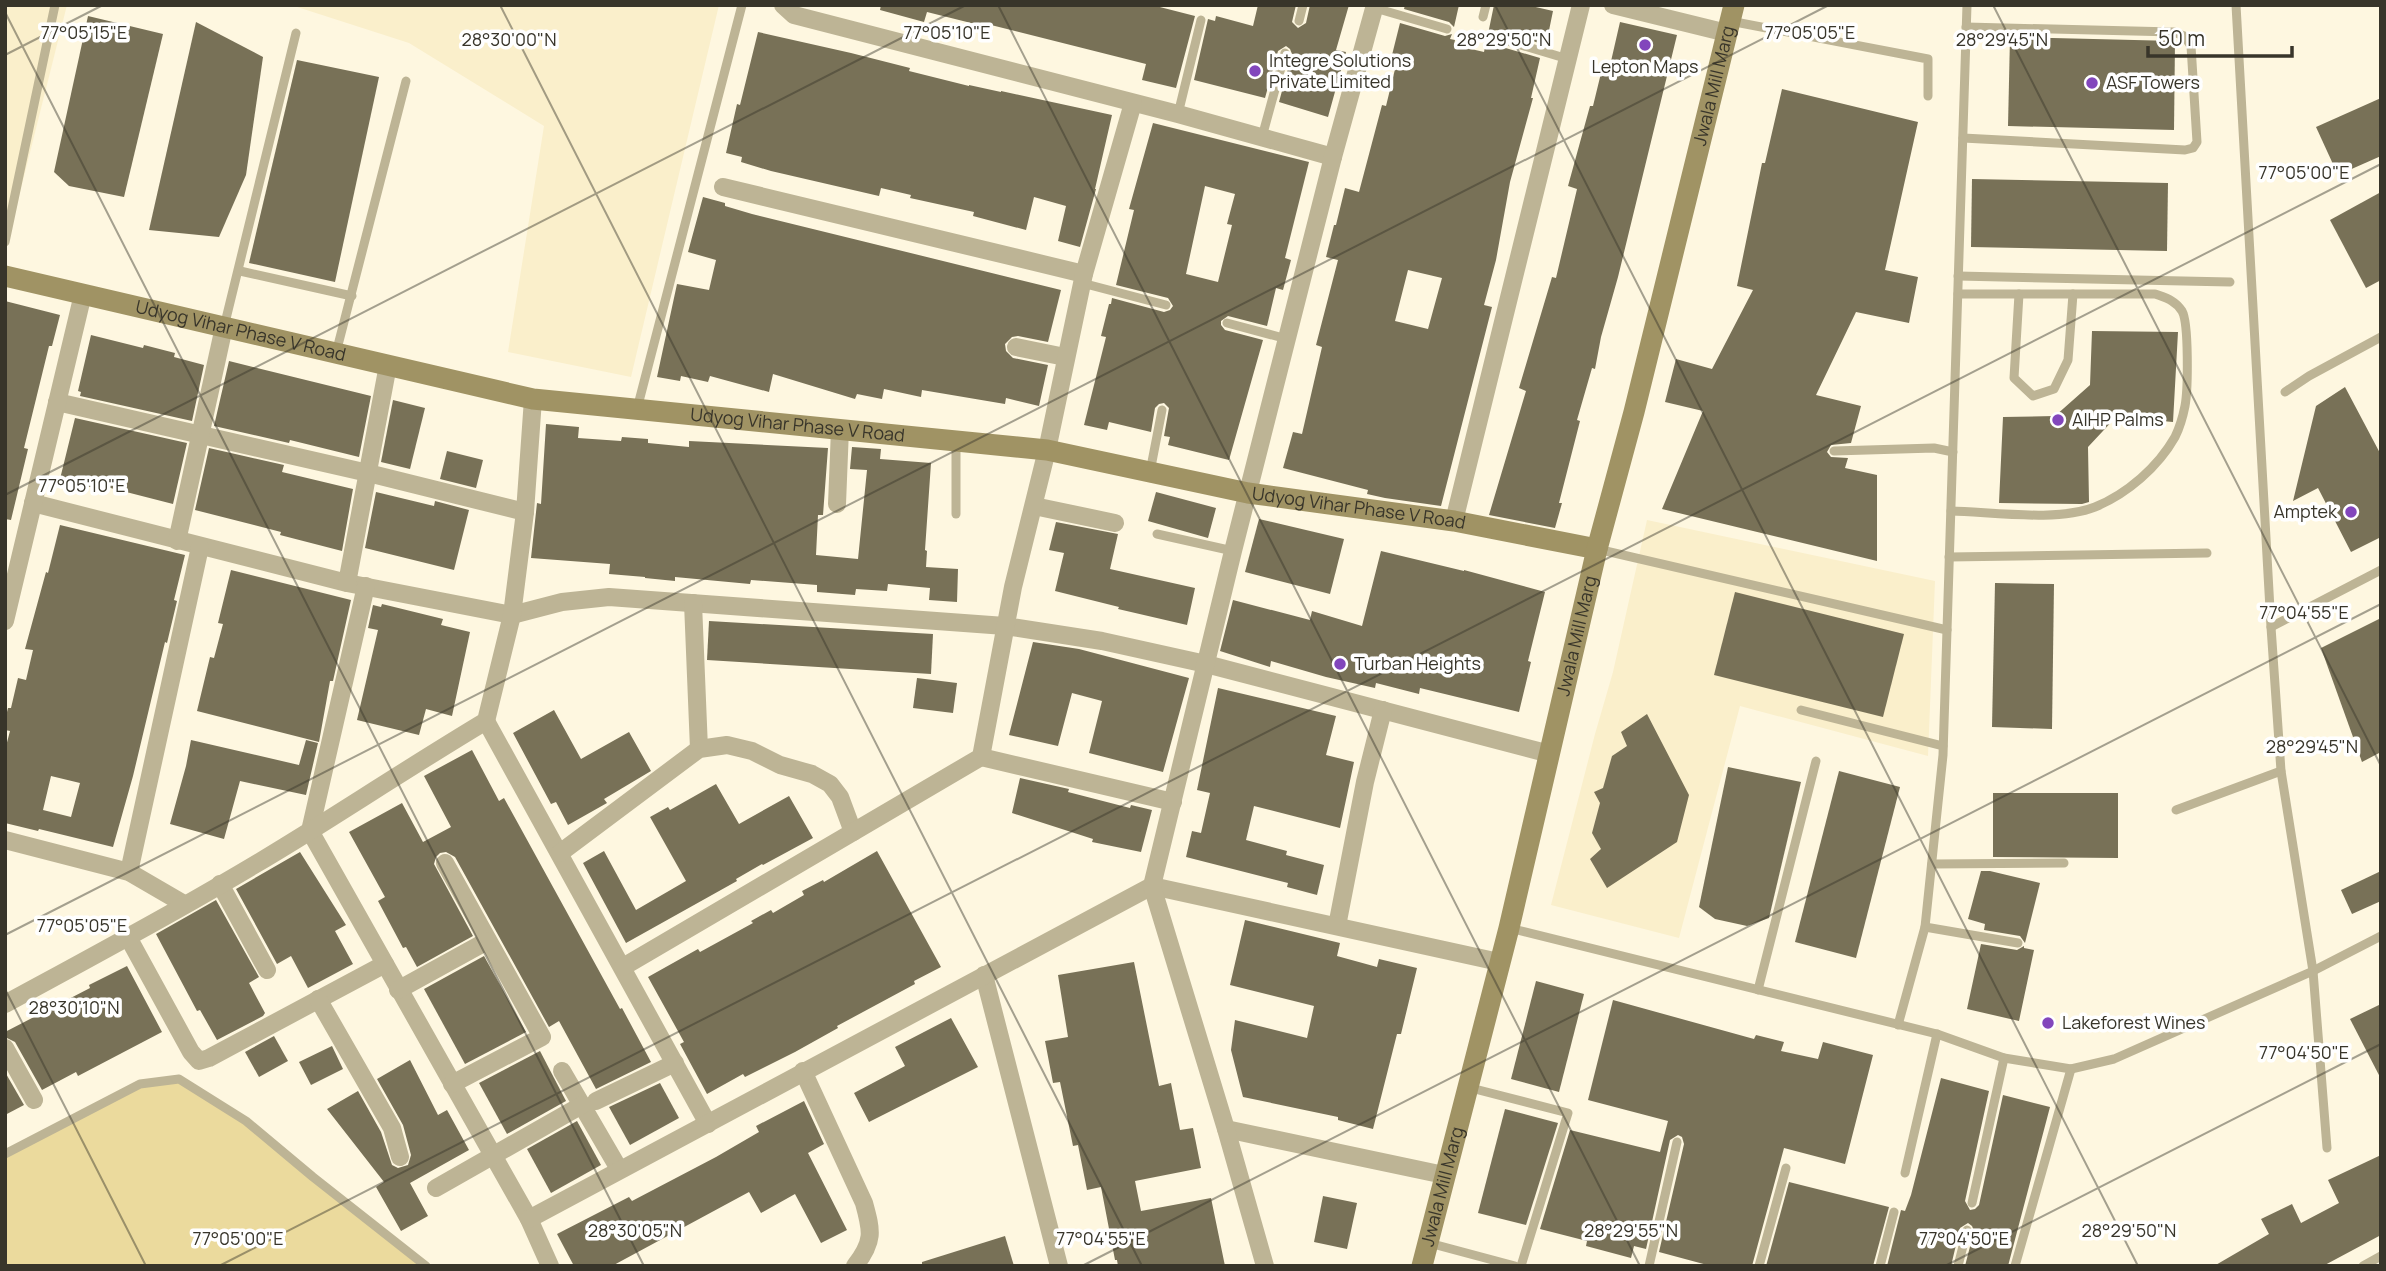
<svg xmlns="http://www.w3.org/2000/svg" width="2386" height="1271" viewBox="0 0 2386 1271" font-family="Manrope,sans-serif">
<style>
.built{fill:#faefcb}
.green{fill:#ebda9d}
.building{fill:#787157;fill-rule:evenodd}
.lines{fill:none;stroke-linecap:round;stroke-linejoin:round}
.lane{stroke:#bdb495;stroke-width:9}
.street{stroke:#bdb495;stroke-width:18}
.secondary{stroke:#a09364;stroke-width:21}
.ticks{fill:none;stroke:#38352a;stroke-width:2;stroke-opacity:0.45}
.poi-dot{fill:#8246bc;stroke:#fff;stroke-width:2.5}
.labels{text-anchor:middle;stroke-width:7;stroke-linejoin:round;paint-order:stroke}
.poi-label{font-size:18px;fill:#38352a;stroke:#fff;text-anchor:start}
.street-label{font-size:18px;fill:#38352a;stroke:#fff}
.ticks-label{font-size:18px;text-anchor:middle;fill:#38352a;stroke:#fff;stroke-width:7;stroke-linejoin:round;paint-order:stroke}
</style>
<rect width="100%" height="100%" fill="#fef7e0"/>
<g class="built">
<path d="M5 5H67L8 240 5 239Z"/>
<path d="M291 5H719L631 377 508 352 544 126 409 43Z"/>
<path d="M1647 520 1935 581 1928 756 1740 706 1679 938 1551 905 1595 734 1613 672Z"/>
</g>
<path class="green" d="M179 1079 246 1121 426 1266H5V1154L140 1084Z"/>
<g class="building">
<path d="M881 5H1152L1195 16 1176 88 1142 80 1146 64 983 23V26L927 12 924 22 880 10Z"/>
<path d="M1258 5H1296L1292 22 1298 28 1306 23 1310 5H1349L1336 50 1346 52 1328 117 1279 102 1292 54 1290 49 1286 46 1278 51 1265 98 1194 80 1208 19 1215 21 1216 16 1253 26Z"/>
<path d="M1405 5H1459L1454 27 1449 22 1404 9Z"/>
<path d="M1494 5H1527L1553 11 1546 45 1496 30 1488 34Z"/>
<path d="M88 16 163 34 124 197 69 186 54 172Z"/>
<path d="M196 22 263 57 246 175 219 237 149 230Z"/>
<path d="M1620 22 1677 35 1618 277 1601 337 1595 369 1592 368 1577 420 1580 421 1559 503H1562L1555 528 1489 515 1526 391 1519 388 1552 277 1556 278 1577 189 1568 186 1590 106H1593L1602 69 1609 70Z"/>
<path d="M1400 23 1445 36 1452 34 1450 39 1455 40 1454 45 1484 52 1487 37 1492 44 1540 58 1531 98H1533L1510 182 1496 260 1484 305 1492 307 1441 506 1385 498 1367 494 1368 490 1283 468 1293 432 1302 434 1322 347 1316 345 1338 260 1326 257 1334 225H1336L1345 188 1359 192 1382 105 1386 106 1397 61 1391 59ZM1408 270 1442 278 1428 329 1395 321Z"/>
<path d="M758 32 851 53 910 68 909 71 969 86V85L1001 92V91L1112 115 1095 189H1096L1080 247 1058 241 1066 206 1034 197 1026 230 973 216 974 212 910 198 911 195 881 188 879 196 771 171 741 162 742 157 726 153 737 104 740 105Z"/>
<path d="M2010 37 2175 41 2174 130 2008 126Z"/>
<path d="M297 60 379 77 335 282 249 263Z"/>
<path d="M1782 89 1918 122 1885 270 1918 277 1909 323 1856 312 1816 395 1861 406 1851 443 1831 445 1827 452 1831 457 1848 458 1845 468 1877 475V561L1662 509 1703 411 1665 402 1676 359 1712 369 1753 290 1737 286 1762 163H1765Z"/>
<path d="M2381 98V156L2338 175 2316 127Z"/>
<path d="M1153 123 1309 162 1285 258 1291 260 1283 290 1276 288 1267 326 1228 316 1221 321V325L1225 330 1263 340 1229 460 1168 445 1170 437 1164 436 1169 408 1164 403 1159 404 1155 408 1151 432 1109 422 1107 430 1084 425 1106 337 1101 336 1109 304H1111L1112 298 1164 312 1170 310 1173 306 1168 298 1116 285 1134 210 1129 209ZM1205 186 1235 194 1227 224 1232 225 1218 282 1186 274Z"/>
<path d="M1972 179 2168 183 2167 251 1971 247Z"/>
<path d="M2381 192V280L2366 288 2330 220Z"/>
<path d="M703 197 725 203V206L752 214 1061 290 1048 342 1018 336 1012 337 1005 344 1006 351 1013 358 1048 365 1039 406 1006 398 1005 404 922 390 921 397 884 389 882 399 857 394 855 399 773 374 769 392 710 376 708 382 681 376 680 381 657 377 677 284 709 290 716 260 688 252Z"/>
<path d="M5 301 60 315 52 346H49L24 448 28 449 11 520 5 519Z"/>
<path d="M2092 331 2178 332 2173 422 2116 417 2088 447 2089 502 2082 504 1999 503 2003 417 2055 416 2090 385Z"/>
<path d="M91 335 143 348 144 345 175 353 174 357 204 365 192 421 80 396 81 392 78 391Z"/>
<path d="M229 361 371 396 359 457 290 440 289 443 214 426Z"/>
<path d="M2345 387 2381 455V537L2351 552 2318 488 2293 501 2316 406Z"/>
<path d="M393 400 425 408 410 469 381 462Z"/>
<path d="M75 418 187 443 173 504 95 484 94 488 60 479Z"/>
<path d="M546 424 579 427 578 438 621 441 622 437 648 439V443L689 447V441L828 448 823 515H818L816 555 858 559 867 470 850 469 852 447 881 449 880 459 931 463 925 550 927 551 926 567 958 569 957 602 929 600 930 588 888 584 887 591 856 589 855 595 817 592V585L751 580 750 584 675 577V581L645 578V577L609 574 610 564 531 558 537 503 541 504Z"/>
<path d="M209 448 284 465 282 472 353 489 342 551 280 535 281 532 195 510Z"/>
<path d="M447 451 483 460 476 488 440 479Z"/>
<path d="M376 492 434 506 435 501 469 510 454 570 365 548Z"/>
<path d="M1156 492 1216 508 1208 538 1148 521Z"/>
<path d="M1259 519 1344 539 1330 594 1245 572Z"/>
<path d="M1056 522 1118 534 1110 569 1195 588 1187 625 1118 609 1119 607 1055 591 1064 553 1049 550Z"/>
<path d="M60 525 185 555 174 600 177 601 167 643 165 642 133 776 113 847 39 829 38 831 5 823V750L10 731 5 730V720L8 708H11L18 678 26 680 33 650 25 649 46 572 48 573ZM51 776 80 783 71 817 43 810Z"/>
<path d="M1381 551 1464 571V570L1545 592 1528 661 1531 662 1519 712 1420 688 1419 694 1376 683 1375 688 1326 677 1271 661 1270 667 1220 651 1233 600 1310 620 1312 611 1362 626Z"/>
<path d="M231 570 351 600 333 681H330L319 742 197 711 210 657 214 658 223 624 218 623Z"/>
<path d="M1995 583 2054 584 2052 729 1992 727Z"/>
<path d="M1735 592 1904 634 1883 717 1714 675Z"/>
<path d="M382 604 443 619 441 625 470 632 452 716 426 709 419 735 357 720 378 630 368 628 373 605 381 607Z"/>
<path d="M2381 618V752L2362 762 2321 648Z"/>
<path d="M709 621 933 634 931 674 707 660Z"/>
<path d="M1033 642 1079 649 1189 678 1163 772 1089 753 1102 701 1072 693 1058 746 1009 735Z"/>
<path d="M917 678 957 683 953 713 913 708Z"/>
<path d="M1218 688 1336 716 1326 755 1354 762 1340 828 1254 806 1246 840 1287 851 1286 855 1324 865 1317 895 1287 887 1288 883 1186 857 1192 831 1201 833 1210 793 1197 790Z"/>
<path d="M554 710 581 759 629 732 651 771 604 799 607 803 568 825 556 802 551 804 513 733Z"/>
<path d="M1647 714 1689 795 1677 842 1607 888 1590 859 1601 849 1592 833 1600 803 1594 792 1603 788 1612 756 1627 746 1621 732Z"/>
<path d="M191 740 299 765 306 740 318 743 306 795 240 781 224 839 170 824 186 766Z"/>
<path d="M472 750 499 801 504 798 520 827 620 1009 622 1008 651 1062 596 1089 559 1021 549 1027 455 857 446 852 440 853 436 857 434 864 473 936 417 967 406 947 403 948 378 901 385 897 349 832 402 803 423 842 451 827 424 776Z"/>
<path d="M1728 767 1801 782 1769 918 1747 926 1715 919 1699 907Z"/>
<path d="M1839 771 1900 787 1856 958 1795 942Z"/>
<path d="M1020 778 1069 789 1068 792 1130 808 1131 805 1152 810 1141 852 1092 842 1093 839 1012 813Z"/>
<path d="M716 784 739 824 789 796 813 838 763 865 762 864 736 879 737 881 626 943 583 863 604 851 636 910 686 881 650 817 668 807 670 810Z"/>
<path d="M1993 793H2118V858L1993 857Z"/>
<path d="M877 851 941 967 914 981 915 984 837 1026 838 1028 795 1052 745 1077 743 1074 707 1094 680 1044 684 1042 648 977 698 949 700 952 753 923 751 921 771 910 773 913 804 895 802 891 823 880 824 882Z"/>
<path d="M300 852 346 925 335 931 353 964 308 988 291 956 277 964 236 889Z"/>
<path d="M1981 871H1990L2040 883 2025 943 2020 936 1984 930 1985 924 1968 919Z"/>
<path d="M2381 871V901L2352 914 2341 890Z"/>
<path d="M216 900 259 977 249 983 265 1013 263 1016 217 1040 200 1010 197 1011 156 934Z"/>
<path d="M1245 920 1340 943 1337 956 1377 967 1379 959 1417 968 1401 1034H1397L1373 1129 1338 1120V1117L1243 1097 1231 1050 1235 1020 1307 1038 1314 1006 1230 985Z"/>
<path d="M1981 944 2017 950 2024 946V948L2034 950 2019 1021 1967 1009Z"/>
<path d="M484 956 526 1032 465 1064 424 989Z"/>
<path d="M1134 962 1159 1086 1171 1083 1180 1130 1193 1128 1201 1168 1135 1181 1141 1211 1211 1198 1225 1266H1118L1117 1260H1115L1101 1187 1087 1190 1078 1145 1073 1146 1060 1082 1053 1083 1045 1041 1068 1037 1058 975Z"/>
<path d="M127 966 162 1032 78 1076 76 1072 42 1090 15 1042 5 1037V1032L90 988 89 985Z"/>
<path d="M1536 981 1584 994 1559 1092 1511 1079Z"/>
<path d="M1613 1000 1754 1039 1756 1035 1784 1042 1781 1051 1818 1059 1823 1042 1873 1055 1845 1164 1784 1148 1752 1266H1711L1659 1252 1684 1144 1682 1137 1678 1135 1670 1140 1646 1249 1634 1246 1631 1258 1586 1246 1587 1241 1540 1229 1570 1130 1660 1152 1668 1121 1588 1100Z"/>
<path d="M2381 1004V1079L2350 1019Z"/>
<path d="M951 1018 978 1067 869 1122 854 1093 905 1066 895 1047Z"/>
<path d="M274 1036 288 1061 259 1077 245 1052Z"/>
<path d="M332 1046 343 1069 311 1085 299 1062Z"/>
<path d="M540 1051 566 1101 507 1134 479 1083Z"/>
<path d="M410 1060 438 1115 447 1110 469 1150 410 1183 428 1216 401 1231 376 1187 384 1182 327 1109 358 1091 381 1132 392 1165 398 1168 408 1165 411 1155 403 1125 377 1079Z"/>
<path d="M5 1072 24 1105 5 1115Z"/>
<path d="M1941 1078 1989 1091 1965 1201 1970 1210 1975 1209 1979 1205 2003 1095 2050 1107 2008 1266H1965L1974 1231 1972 1226 1968 1223 1960 1228 1951 1266H1887L1901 1210 1905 1211 1911 1195Z"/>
<path d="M660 1083 679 1118 630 1145 609 1107Z"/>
<path d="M804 1101 824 1144 808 1153 847 1230 821 1243 795 1194 761 1213 749 1192 612 1266H574L557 1234 629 1197 632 1201 716 1157 759 1132 756 1126Z"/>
<path d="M1505 1109 1558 1123 1526 1225 1478 1213Z"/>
<path d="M577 1121 601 1165 551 1193 527 1149Z"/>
<path d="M2381 1155V1235L2323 1266H2214L2269 1234 2261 1219 2292 1204 2301 1223 2339 1203 2328 1180Z"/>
<path d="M1789 1182 1889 1207 1873 1266H1766Z"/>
<path d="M1323 1196 1357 1203 1347 1249 1314 1242Z"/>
<path d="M1005 1236 1014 1266H922V1262Z"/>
</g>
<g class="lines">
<g class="lane">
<path d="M2236 5 2271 627 2281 771 2313 971 2327 1148"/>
<path d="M1375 8 1447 29"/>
<path d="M1483 17 1486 5"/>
<path d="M1299 21 1303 5"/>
<path d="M1730 21 1928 59V96"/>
<path d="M1494 37 1568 59"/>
<path d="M1178 114 1201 20"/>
<path d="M1262 137 1285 53"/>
<path d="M1963 138 2185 150 2193 148 2197 142 2191 46 2184 36 2174 32 1966 27"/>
<path d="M5 242 55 5"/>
<path d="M240 271 352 296"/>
<path d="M1958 276 2230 282"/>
<path d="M1082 283 1166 305"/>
<path d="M2019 294 2014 378 2033 396 2054 389 2068 360 2073 294"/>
<path d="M1227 323 1287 339"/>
<path d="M224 327 296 33"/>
<path d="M336 353 406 81"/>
<path d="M2285 392 2309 376 2381 337"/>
<path d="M637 409 742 5"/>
<path d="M1834 451 1934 448 1953 452"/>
<path d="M1150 472 1162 410"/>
<path d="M1951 511C1992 512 2058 522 2095 507 2127 494 2158 467 2175 437 2179 429 2183 416 2185 406 2188 390 2189 323 2182 311 2175 300 2166 298 2155 294H1958"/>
<path d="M956 514V442"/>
<path d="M1157 534 1233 551"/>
<path d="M1597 549 1947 630"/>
<path d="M1949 557 2207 553"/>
<path d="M2271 627 2381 570"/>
<path d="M1801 710 1943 746"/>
<path d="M2176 810 2281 771"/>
<path d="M1932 864 2064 863"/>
<path d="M1925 927 2018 943"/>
<path d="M1509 928 1937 1034 2004 1058 2071 1069 2114 1059 2313 971 2381 936"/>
<path d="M1758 990 1816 761"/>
<path d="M1898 1025 1925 927 1943 755 1967 5"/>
<path d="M1467 1087 1568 1113 1521 1266"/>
<path d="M5 1154 140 1084 179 1079 246 1121 313 1177 426 1266"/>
<path d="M1905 1173 1937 1034"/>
<path d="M1972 1203 2004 1058"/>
<path d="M1429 1243 1515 1266"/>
<path d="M1649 1266 1677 1142"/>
<path d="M1759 1266 1786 1168"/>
<path d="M1880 1266 1894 1212"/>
<path d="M1958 1266 1967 1230"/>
<path d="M2015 1266 2071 1069"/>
<path d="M2363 1266 2381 1256"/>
</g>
<g class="street">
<path d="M783 5 794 15 1178 114 1333 157"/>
<path d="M1613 5 1727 33"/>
<path d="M723 187 1084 274"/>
<path d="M1016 347 1065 357"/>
<path d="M57 402 368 473 525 512"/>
<path d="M33 503 347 583 512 615 562 602 609 597 1005 626 1102 641 1206 664 1550 754"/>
<path d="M837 504 840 429"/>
<path d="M1034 506 1115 523"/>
<path d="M1454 521 1581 5"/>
<path d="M177 541 224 327"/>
<path d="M347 583 388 365"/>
<path d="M366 586 310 831 529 1219 550 1266"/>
<path d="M693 603 699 749"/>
<path d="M5 621 83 294"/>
<path d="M486 721 708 1124"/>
<path d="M981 757 1173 802"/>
<path d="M5 840 129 872 184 904"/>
<path d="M560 853 699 749 727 745 752 751 780 765 812 774 830 784 840 797 853 832"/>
<path d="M445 863 542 1037 452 1084"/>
<path d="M129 872 200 547"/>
<path d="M220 884 267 970"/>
<path d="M1337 926 1365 782 1383 710"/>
<path d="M128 937 191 1052 199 1061 209 1058 385 964"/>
<path d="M623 967 981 757 1013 587 1047 450 1084 274 1133 103"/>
<path d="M984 975 1059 1266"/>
<path d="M398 990 487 941"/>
<path d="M318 999 392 1128 400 1157"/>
<path d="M5 1004C108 948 211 893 310 831 369 794 426 757 486 721L512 615 525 512 533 399"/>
<path d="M5 1048 34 1100"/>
<path d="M562 1071 619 1169"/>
<path d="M803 1071 864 1203C872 1232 874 1241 855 1266"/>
<path d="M596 1101 675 1063"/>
<path d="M1226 1129 1444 1175"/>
<path d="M436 1188 582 1105"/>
<path d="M529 1219 1152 886 1499 962"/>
<path d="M1265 1266 1226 1129 1152 886 1233 551 1333 157 1375 5"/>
</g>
<g class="secondary">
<path id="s1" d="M5 276 533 399 1047 450 1248 493 1454 521 1597 549"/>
<path id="s2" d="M1422 1266 1509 928 1597 549 1634 412 1734 5"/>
</g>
</g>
<path class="ticks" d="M500 5 1142 1266M998 5 1640 1266M1495 5 2138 1266M1993 5 2381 766M5 12 644 1266M5 55 103 5M5 495 966 5M5 935 1829 5M5 989 146 1266M219 1266 2381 164M1082 1266 2381 604M1945 1266 2381 1044"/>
<g class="poi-dot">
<circle cx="1645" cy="45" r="7"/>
<circle cx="1255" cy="71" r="7"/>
<circle cx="2092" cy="83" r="7"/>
<circle cx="2058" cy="420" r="7"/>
<circle cx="2351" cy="512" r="7"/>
<circle cx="1340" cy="664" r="7"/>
<circle cx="2048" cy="1023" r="7"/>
</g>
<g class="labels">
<g class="poi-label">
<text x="1269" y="67">Integre Solutions<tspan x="1269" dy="21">Private Limited</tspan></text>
<text x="1645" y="73" text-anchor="middle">Lepton Maps</text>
<text x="2106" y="89">ASF Towers</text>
<text x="2072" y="426">AIHP Palms</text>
<text x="2337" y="518" text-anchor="end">Amptek</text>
<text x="1354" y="670">Turban Heights</text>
<text x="2062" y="1029">Lakeforest Wines</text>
</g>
<g class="street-label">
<text dy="6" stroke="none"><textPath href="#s2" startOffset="1216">Jwala Mill Marg</textPath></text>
<text dy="6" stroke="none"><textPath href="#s1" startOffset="242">Udyog Vihar Phase V Road</textPath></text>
<text dy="6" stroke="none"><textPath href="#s1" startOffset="808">Udyog Vihar Phase V Road</textPath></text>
<text dy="6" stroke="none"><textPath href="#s1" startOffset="1376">Udyog Vihar Phase V Road</textPath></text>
<text dy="6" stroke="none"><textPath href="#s2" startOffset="649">Jwala Mill Marg</textPath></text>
<text dy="6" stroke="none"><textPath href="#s2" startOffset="82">Jwala Mill Marg</textPath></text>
</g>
</g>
<g class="ticks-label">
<text x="84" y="39">77°05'15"E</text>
<text x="947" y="39">77°05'10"E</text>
<text x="1810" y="39">77°05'05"E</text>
<text x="509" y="46">28°30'00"N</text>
<text x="1504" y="46">28°29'50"N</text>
<text x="2002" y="46">28°29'45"N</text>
<text x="2304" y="179">77°05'00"E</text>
<text x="82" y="492">77°05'10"E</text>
<text x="2304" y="619">77°04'55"E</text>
<text x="2312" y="753">28°29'45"N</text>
<text x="82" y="932">77°05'05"E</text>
<text x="74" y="1014">28°30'10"N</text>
<text x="2304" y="1059">77°04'50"E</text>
<text x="635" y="1237">28°30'05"N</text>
<text x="1631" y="1237">28°29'55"N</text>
<text x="2129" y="1237">28°29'50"N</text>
<text x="238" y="1245">77°05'00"E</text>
<text x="1101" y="1245">77°04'55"E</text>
<text x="1964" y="1245">77°04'50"E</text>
</g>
<rect width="2386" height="1271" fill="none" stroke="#38352a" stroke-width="14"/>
<path d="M2148 46v10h144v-10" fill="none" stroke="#38352a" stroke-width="3.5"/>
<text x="2158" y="46" font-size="21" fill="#38352a" stroke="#ffffff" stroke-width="5" paint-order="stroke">50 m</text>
</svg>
